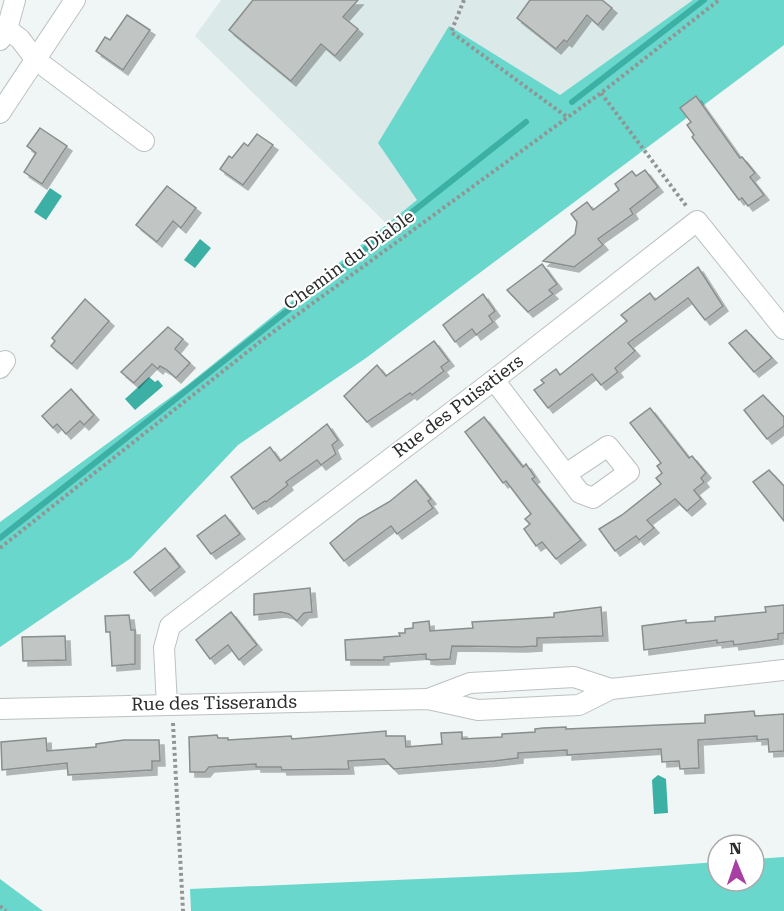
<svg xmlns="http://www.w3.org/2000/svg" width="784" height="911" viewBox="0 0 784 911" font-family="'Roboto Serif',serif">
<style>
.built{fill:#dbeae8}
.forest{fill:#69d7cc}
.water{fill:#3db0a5}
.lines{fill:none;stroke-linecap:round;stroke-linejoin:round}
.stream{stroke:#3db0a5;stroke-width:6}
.building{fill:#c1c6c5;stroke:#898e8d;stroke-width:1.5;filter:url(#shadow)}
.minor-casing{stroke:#bcc2c1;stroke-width:22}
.path{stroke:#919695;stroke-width:4;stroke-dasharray:3 3;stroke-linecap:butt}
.minor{stroke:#fff;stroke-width:20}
.labels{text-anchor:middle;stroke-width:4.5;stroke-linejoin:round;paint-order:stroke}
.street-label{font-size:18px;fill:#2a2d2c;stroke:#fff}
</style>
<defs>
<filter id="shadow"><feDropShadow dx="5" dy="5" stdDeviation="0" flood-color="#0004"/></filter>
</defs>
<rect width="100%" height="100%" fill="#f0f6f5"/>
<path class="built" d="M221 0H702L398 235 195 36Z"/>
<g class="forest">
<path d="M693 0H784V45L366 358 238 445 131 558 0 647V522L186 386 417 200 378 143 449 26 560 95Z"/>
<path d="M784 857V911H191L190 889 578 872 718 862V881H754V859Z"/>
<path d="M0 879 43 911H0Z"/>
</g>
<g class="water">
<path d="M50 188 62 196 46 220 34 212Z"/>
<path d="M200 239 211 248 195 268 184 260Z"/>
<path d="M149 377 155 382 158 380 163 386 135 410 125 399Z"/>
<path d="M658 775 666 779 668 813 654 814 652 780Z"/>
</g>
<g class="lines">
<g class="stream">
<path d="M572 102 704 0"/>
<path d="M0 538 526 122"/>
</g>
</g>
<g class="building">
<path d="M253 0H358L343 17 358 29 335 56 321 44 291 81 229 30Z"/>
<path d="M530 0H602L612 8 598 25 587 15 567 42 564 40 556 49 517 18Z"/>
<path d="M127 15 150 30 123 70 96 51 105 37 110 40Z"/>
<path d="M696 96 740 158 742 157 755 173 750 177 764 195 748 206 742 198 739 200 692 137 694 135 687 125 691 122 680 108Z"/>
<path d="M40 128 67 146 42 184 24 172 36 153 27 146Z"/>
<path d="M257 134 273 145 243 185 220 169 229 156 232 158 244 143 248 146Z"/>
<path d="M645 170 658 187 630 209 633 214 598 239 603 245 574 267 543 261 575 234 577 222 571 214 587 202 593 210 619 190 615 184 632 171 636 176Z"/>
<path d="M167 186 196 208 181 228 173 221 157 242 136 225Z"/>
<path d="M542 264 557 284 549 290 553 294 528 312 507 290Z"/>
<path d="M698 267 723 306 705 320 688 298 628 343 635 351 615 368 618 372 601 385 592 374 548 408 534 390 544 383 541 380 556 369 560 375 627 321 621 315 650 293 655 300Z"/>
<path d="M483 294 495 311 489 316 493 322 476 335 472 329 455 342 443 325Z"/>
<path d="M85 299 109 321 72 364 51 346 55 341 52 338Z"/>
<path d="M168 327 183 339 175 349 190 363 176 378 167 370 160 366 158 369 152 364 134 383 121 372Z"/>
<path d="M746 330 772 358 754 372 729 343Z"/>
<path d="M434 341 449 361 441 367 444 371 412 395 410 393 367 422 344 396 377 365 386 376Z"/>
<path d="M71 389 94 415 84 425 80 421 66 434 57 424 53 428 42 416Z"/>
<path d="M763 395 784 417V426L767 439 744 410Z"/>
<path d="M650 408 689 458 692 456 706 473 701 478 704 482 694 490 701 499 687 511 675 499 647 520 654 528 639 540 636 536 615 551 599 529 622 515 661 484 656 478 662 473 657 466 661 463 630 423Z"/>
<path d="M484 417 523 467 526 464 535 477 532 479 581 540 556 559 542 542 536 546 524 529 530 524 525 519 531 514 506 481 503 483 465 432Z"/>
<path d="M327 424 338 440 332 445 336 454 321 465 317 460 286 482 288 485 266 502 265 501 253 509 231 477 270 447 280 461Z"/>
<path d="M769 470 784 486V521L753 482Z"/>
<path d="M416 480 431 499 428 501 433 508 397 534 391 526 344 561 330 543 359 519 389 502Z"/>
<path d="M225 515 240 534 211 554 197 536Z"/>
<path d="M165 548 180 567 150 591 134 572Z"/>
<path d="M310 588 312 612 304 613 297 621 289 614 281 612 254 615V594Z"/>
<path d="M784 605V633L778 634V639L734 645 733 641 717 643V640L644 650 642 626 686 620V623L715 621V617L766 612 765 607Z"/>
<path d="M601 607 603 636 537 638V646L521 647 452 646 450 659 432 660 426 659V654L384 657V660H346L345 640 400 636 399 633H405V629L413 628V623L429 621 430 631 473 628 472 622 554 617V613Z"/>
<path d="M231 612 257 645 239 660 228 645 210 659 196 640Z"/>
<path d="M129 615 131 630H135V664L112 666 110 632H106L105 616Z"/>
<path d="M65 636 66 660 23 661 22 637Z"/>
<path d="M754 711 755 716 784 714V751L769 752 768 739 757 740V736L698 740 699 768 680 769 679 761 662 762 661 749 567 755V750L518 753V758L494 761 394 769 384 759 348 761 349 769 282 770 281 767H256V764L209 767 205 772H190L189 737 217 735 218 738H228V740L291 736 292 739 386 731V736H405L406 747 442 744 441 733 462 732V739L502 737V734L535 732V729L543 728 566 727V729L705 723V715Z"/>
<path d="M46 738 47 751 96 747V744L124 740H159L160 761H152V770L68 775 67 763 2 770 1 742Z"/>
</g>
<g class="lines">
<defs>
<g id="minor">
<path d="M7 29 20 39 36 60 144 141"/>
<path d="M0 40 7 29 15 0"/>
<path d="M0 113 75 0"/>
<path d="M0 368 5 361"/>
<path d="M494 380 580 493 593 498 629 472 608 446 566 474"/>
<path d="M428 699 470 683 574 677 611 689"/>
<path d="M167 705 164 648 170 626 494 380 697 221 784 329"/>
<path d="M0 709 428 699 478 710 579 705 611 689 784 670"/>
</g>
</defs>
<use href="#minor" class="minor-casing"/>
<g class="path">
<path d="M464 0 451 32 567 117"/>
<path d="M601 93 687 207"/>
<path d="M0 548 261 341 601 93 719 0"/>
<path d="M173 723 183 911"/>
<path d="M0 906 6 911"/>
</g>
<use href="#minor" class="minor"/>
</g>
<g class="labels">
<g class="street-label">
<text transform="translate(349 260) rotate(-36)" y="6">Chemin du Diable</text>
<text transform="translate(458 406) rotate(-37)" y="6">Rue des Puisatiers</text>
<text transform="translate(214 703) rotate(-1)" y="6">Rue des Tisserands</text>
</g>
</g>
<g transform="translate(736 863) rotate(358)"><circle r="28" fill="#ffffff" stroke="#aaabab" stroke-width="1.5"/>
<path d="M0-4.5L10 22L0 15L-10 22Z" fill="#a840a3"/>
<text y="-9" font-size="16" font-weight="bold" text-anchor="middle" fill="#2a2d2c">N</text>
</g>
</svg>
